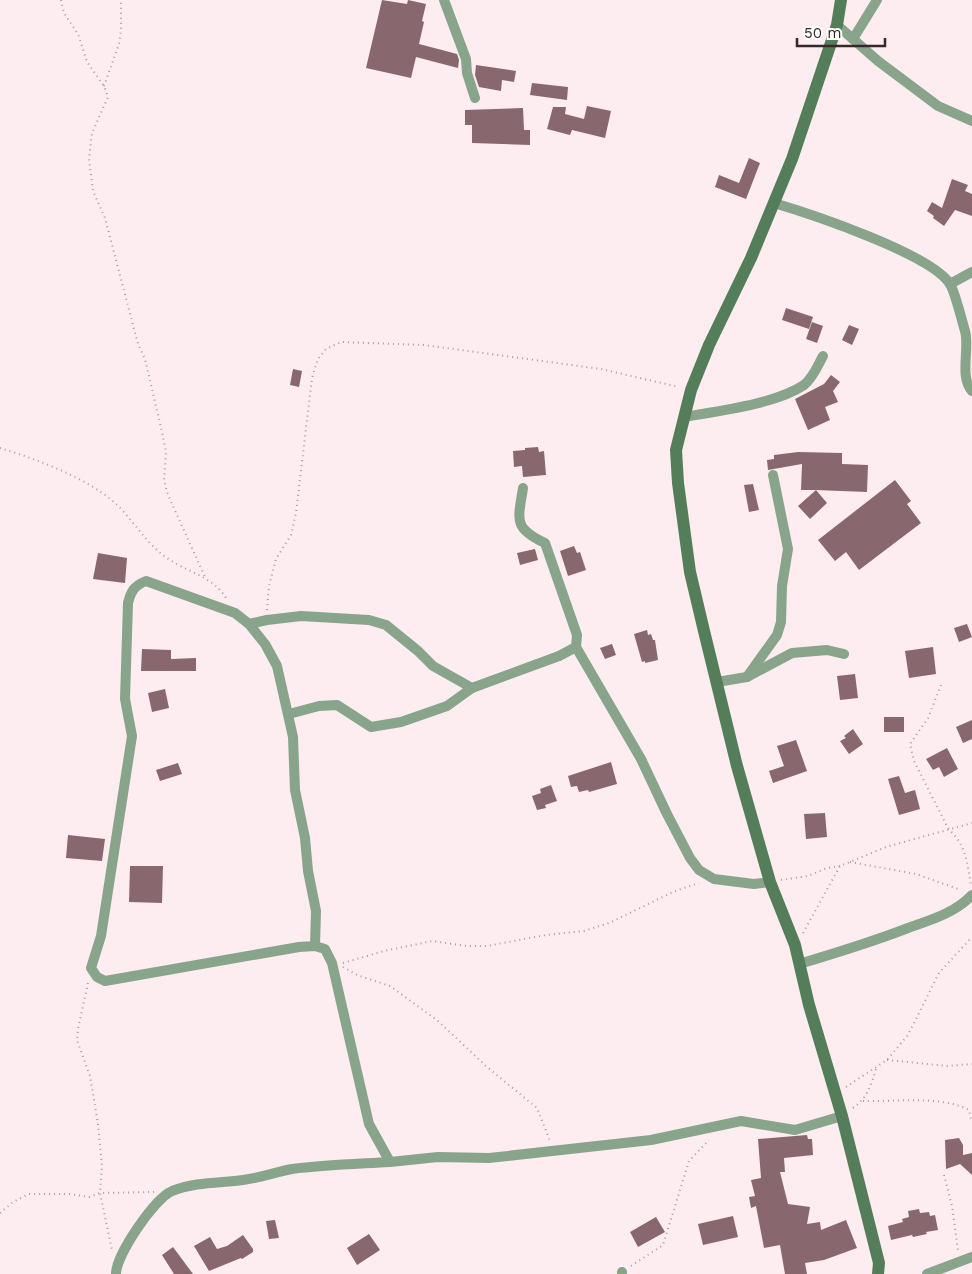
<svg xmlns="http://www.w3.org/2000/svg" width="972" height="1274" viewBox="0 0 972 1274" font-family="'Work Sans',sans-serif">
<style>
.building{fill:#89676f}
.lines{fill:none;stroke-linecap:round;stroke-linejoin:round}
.path{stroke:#aa9b9e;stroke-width:2;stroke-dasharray:1 4;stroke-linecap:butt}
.street{stroke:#88a48b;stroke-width:10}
.secondary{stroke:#547e5a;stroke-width:12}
</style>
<rect width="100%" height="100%" fill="#fdedf0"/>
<g class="building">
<path d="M382 0 407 4 408 0 426 4 422 21 424 22 419 44 457 54 459 60 458 68 416 57 411 78 366 68Z"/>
<path d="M476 65 516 71 514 82 502 80 501 91 479 87 475 75Z"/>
<path d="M532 83 568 87 567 100 530 95Z"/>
<path d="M587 106 611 111 605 138 572 130 570 135 547 129 553 107H566L565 114 584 119Z"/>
<path d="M523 108 524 130H530V145L472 143V125H465V110Z"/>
<path d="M749 158 760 163 746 199 715 187 719 175 739 183Z"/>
<path d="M952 179 968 185 965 191 972 194V216L955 210 944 226 933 218 934 216 927 211 932 202 942 208Z"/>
<path d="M786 308 813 317 809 329 782 320Z"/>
<path d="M812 322 823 326 817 343 806 339Z"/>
<path d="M849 325 859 329 852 345 842 340Z"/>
<path d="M293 369 302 371 299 387 290 385Z"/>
<path d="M831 375 840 382 833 391 838 402 825 407 830 420 808 430 795 399 824 384Z"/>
<path d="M538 447 539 452 544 451 546 475 523 477 522 466 514 467 513 451 525 450V448Z"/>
<path d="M798 452 842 453V464L868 465 867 492 816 490 827 503 810 519 798 506 816 490H801L802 464 768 470 767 460 774 459V455Z"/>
<path d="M895 480 911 501 907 504 921 523 859 570 846 552 835 561 818 540Z"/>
<path d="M753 484 759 510 749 512 744 485Z"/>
<path d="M574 546 577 553 580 552 586 570 568 576 560 551Z"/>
<path d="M535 549 538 560 520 565 517 553Z"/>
<path d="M98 553 127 558 125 583 93 579Z"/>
<path d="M967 624 972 637 959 642 954 628Z"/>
<path d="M647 630 648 635 651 634 653 640H655L658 660 645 663V661L642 662 634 634Z"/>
<path d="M612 644 616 655 605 659 600 648Z"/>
<path d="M933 647 936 674 909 678 905 651Z"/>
<path d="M142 649 171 650V659L196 658V671H141Z"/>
<path d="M855 674 858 698 840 700 837 676Z"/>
<path d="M165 689 169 708 152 712 148 693Z"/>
<rect x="884" y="717" width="20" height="15"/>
<path d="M972 720V739L963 743 956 727Z"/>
<path d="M853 729 863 744 849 754 840 741 846 738 844 736Z"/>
<path d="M796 740 807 771 773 783 769 771 784 766 777 746Z"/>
<path d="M947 748 958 769 944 777 939 767 933 770 926 759Z"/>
<path d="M611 762 617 784 589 792 588 790 579 792 577 786 571 787 568 776Z"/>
<path d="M178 763 182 774 160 781 156 770Z"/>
<path d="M899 776 905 793 915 790 920 809 899 815 888 779Z"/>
<path d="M551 785 557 801 545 805 546 808 537 810 532 796 541 793 540 789Z"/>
<path d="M825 813 827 837 806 839 804 814Z"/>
<path d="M68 835 105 839 102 861 66 858Z"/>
<path d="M130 866H163L162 903 129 902Z"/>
<path d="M807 1135 808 1139H812L813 1155 784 1158 785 1172H780L788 1204 810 1207 807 1224 820 1222 821 1230 846 1220 857 1248 824 1260 805 1263 807 1274H785L780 1245 764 1248 756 1206 751 1208 749 1197 755 1196 751 1180 761 1178 758 1139Z"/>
<path d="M959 1138 963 1145V1155L972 1153V1175L960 1164 946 1169 945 1140Z"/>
<path d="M919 1209 920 1213 929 1212 930 1216 935 1215 938 1230 926 1232 927 1234 913 1237 912 1235 891 1240 888 1226 903 1222 902 1219 909 1217 908 1211Z"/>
<path d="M733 1216 738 1237 703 1245 698 1224Z"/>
<path d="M656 1217 665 1232 638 1247 630 1232Z"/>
<path d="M275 1220 279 1238 269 1239 266 1221Z"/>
<path d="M369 1234 380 1250 357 1265 347 1248Z"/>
<path d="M243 1235 253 1249V1252L242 1259 241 1258 209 1271 194 1246 210 1237 217 1249 227 1246Z"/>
<path d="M173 1247 193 1274H174L162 1255Z"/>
</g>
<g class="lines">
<g class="path">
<path d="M61 0 64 13 78 34 87 62 104 86 108 97 92 133 89 159 93 191 105 218 138 344 145 359 162 432 166 452 164 481 168 495 205 577"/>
<path d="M104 86 119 44 121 31V0"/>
<path d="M0 448C36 459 85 477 114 502 134 520 146 545 170 560 190 573 213 577 226 598"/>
<path d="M267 610 269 586 276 559 291 535 296 513 312 378 318 359 326 349 341 342 424 345 601 369 679 387"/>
<path d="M941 685 928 718 910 744 914 761 949 830C966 844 967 864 971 885"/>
<path d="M850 862 916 874 961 890"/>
<path d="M781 880 808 876 827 868 840 866"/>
<path d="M803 933 840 866 886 847 972 823"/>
<path d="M343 963 384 951 432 941 467 946H487L546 935 584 931 609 923 675 891 699 883"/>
<path d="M343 967 357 975 390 986 438 1021 487 1067 537 1108 550 1141"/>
<path d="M88 983 78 1029 77 1040 90 1076 98 1124 102 1166 100 1193 112 1250"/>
<path d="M887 1060 947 1066 972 1064"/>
<path d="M846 1087 887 1060 908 1035 939 973 972 937"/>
<path d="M863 1101C895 1102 940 1095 969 1110L971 1120"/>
<path d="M853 1108C867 1098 871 1086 876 1069"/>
<path d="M944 1175 952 1206 958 1250"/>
<path d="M0 1213 13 1202 29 1194H70L89 1197 100 1193 154 1192"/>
<path d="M631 1266 663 1245 689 1161 709 1140"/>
</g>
<g class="street">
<path d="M444 0 466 59 467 73 475 98"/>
<path d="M837 25 878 61 938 106 972 121"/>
<path d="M853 39 877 0"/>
<path d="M774 203C811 214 931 254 950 284 955 292 962 321 965 331 970 348 959 377 972 391"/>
<path d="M950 284 972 272"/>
<path d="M684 417C718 411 776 404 804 385 813 378 818 365 823 356"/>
<path d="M249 624 267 620 301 616 369 620 386 625 418 651 433 666 472 688 559 656 576 647 577 635 545 543C513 528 518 520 523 488"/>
<path d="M576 647 641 759 667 814 690 858 699 870 714 879 754 884 770 882"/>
<path d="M747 677 777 635 781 622 782 586 788 549 773 475"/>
<path d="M717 682 747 677 792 653 827 650 844 654"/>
<path d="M289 714 319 706 337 705 371 727 401 722 447 706 472 688"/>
<path d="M315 946 316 911 308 871 305 838 295 790 293 737 277 666 265 644 249 624 235 613 146 581C134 586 131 591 128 603L125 699 132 736 101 936 91 968 97 977 105 981 299 947 315 946 325 949 332 963 369 1124 390 1162 438 1157 489 1158 651 1140 741 1121 795 1130 842 1116"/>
<path d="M799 964C836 953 872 942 908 928 931 920 955 913 972 895"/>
<path d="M622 1272V1274"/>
<path d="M116 1274C116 1255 154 1199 172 1191 195 1182 219 1183 243 1180 260 1178 275 1172 292 1169 324 1165 357 1164 390 1162"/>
<path d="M927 1274 972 1257"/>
</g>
<path class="secondary" d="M841 0 837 25 792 159 751 258 709 345 691 390 676 450 678 483 690 572 704 631 737 766 770 882 795 945 809 1005 842 1116 879 1263 878 1274"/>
</g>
<path d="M797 38v8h88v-8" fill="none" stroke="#35272a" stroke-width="2.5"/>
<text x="804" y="38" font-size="15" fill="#35272a" stroke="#ffffff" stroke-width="4" paint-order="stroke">50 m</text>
</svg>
